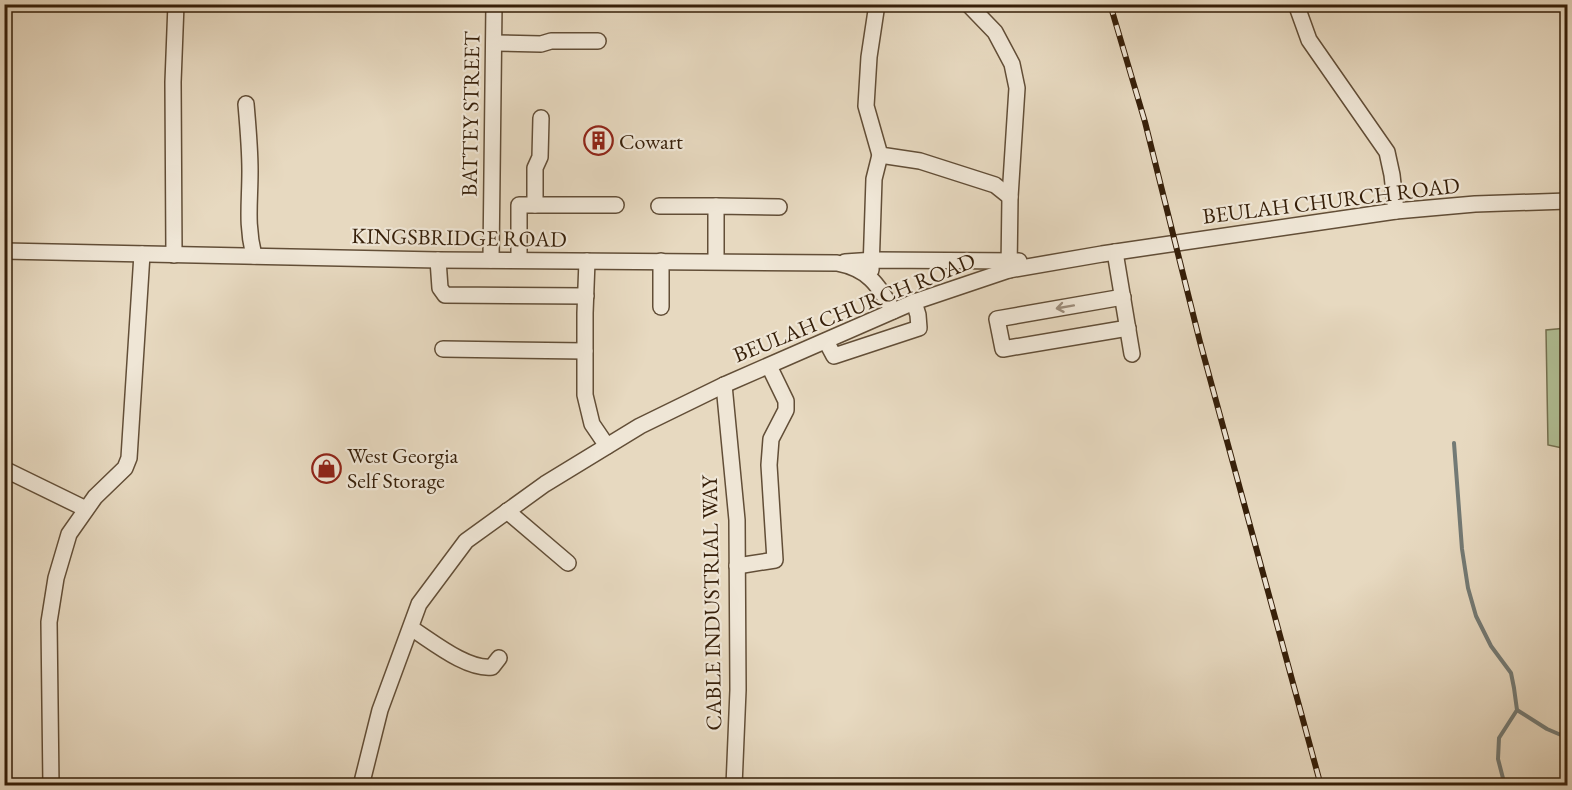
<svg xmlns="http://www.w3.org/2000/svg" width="1572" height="790" viewBox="0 0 1572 790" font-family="'EB Garamond',serif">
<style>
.green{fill:#b1c096;stroke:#747050;stroke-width:1.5}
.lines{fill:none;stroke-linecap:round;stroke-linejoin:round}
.stream{stroke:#737a75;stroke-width:4}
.minor-casing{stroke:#624e37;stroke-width:18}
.minor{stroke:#efe6d6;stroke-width:15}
.rail-casing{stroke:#361f09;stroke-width:6}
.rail{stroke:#efe6d6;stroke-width:4;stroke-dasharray:11;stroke-linecap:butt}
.oneway{stroke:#9c8c7a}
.labels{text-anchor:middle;stroke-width:4.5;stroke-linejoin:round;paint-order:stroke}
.street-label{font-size:22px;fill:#361f09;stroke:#efe6d6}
.poi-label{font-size:22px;fill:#361f09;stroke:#efe6d6;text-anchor:start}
</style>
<rect width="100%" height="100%" fill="#e7d9c0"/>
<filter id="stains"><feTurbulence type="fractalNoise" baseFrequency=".00333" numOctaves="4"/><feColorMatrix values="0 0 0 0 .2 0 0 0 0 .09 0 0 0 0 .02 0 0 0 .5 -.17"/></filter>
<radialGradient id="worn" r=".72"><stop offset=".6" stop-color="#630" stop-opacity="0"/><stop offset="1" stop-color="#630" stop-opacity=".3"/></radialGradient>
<path class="green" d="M1567 328H1568L1567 449 1548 445 1546 330Z"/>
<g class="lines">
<g class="stream">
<path d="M1454 443 1462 549 1468 588 1476 616 1491 646 1511 673 1514 688 1517 710 1499 738 1498 759 1505 786"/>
<path d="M1517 710 1547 729 1568 738"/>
</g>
<defs>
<g id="minor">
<path d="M877 4 869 57 866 106 880 155 920 161 995 185 1010 197"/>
<path d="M968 4 995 32 1012 64 1017 88 1010 197 1009 270"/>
<path d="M1296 4 1309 40 1387 152 1392 175 1396 211"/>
<path d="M494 43 541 44 551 41H598"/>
<path d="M246 104C248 127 250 149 250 171 250 203 246 224 254 256"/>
<path d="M535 205V168L540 157 541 118"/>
<path d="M659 206H716"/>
<path d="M4 251 438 260 837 263C868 269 878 284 893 311"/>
<path d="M1115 252 1132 354"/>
<path d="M174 255 173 82 176 4"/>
<path d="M438 260 440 288 445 295 586 296"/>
<path d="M491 260 494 4"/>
<path d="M519 260V205H616"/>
<path d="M587 261 585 313V395L592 424 607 446"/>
<path d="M661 261V307"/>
<path d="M716 261V206L779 207"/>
<path d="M845 262 875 260 1019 261"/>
<path d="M871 270 874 179 880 155"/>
<path d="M1123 297 997 319 1003 349 1128 328"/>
<path d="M826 341 834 356 919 328 918 315 914 302"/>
<path d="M443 349 585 351"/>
<path d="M724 385 737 520 738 690 734 786"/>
<path d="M4 469 86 509"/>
<path d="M507 511 568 563"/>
<path d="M737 566 775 560 769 465 771 439 786 410V401L769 366"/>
<path d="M411 628C433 642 467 670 492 667L499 658"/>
<path d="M51 786 49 622 56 578 69 534 95 497 125 468 129 458 142 254"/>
<path d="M361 786 380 710 419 604 466 541 545 484 640 426 724 385 914 302 1009 270 1102 254 1396 211 1475 204 1568 201"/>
</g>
</defs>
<use href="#minor" class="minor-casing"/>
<use href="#minor" class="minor"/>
<defs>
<path id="rail" d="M1110 4 1145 122 1200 342 1321 786"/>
</defs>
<use href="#rail" class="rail-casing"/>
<use href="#rail" class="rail"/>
</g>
<defs><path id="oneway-shaft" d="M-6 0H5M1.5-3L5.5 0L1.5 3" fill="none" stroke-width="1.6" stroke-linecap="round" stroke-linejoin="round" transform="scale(1.5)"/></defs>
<use class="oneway" href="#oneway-shaft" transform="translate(1065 307) rotate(170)"/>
<defs>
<symbol id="building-ring" viewBox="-11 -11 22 22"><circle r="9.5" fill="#efe6d6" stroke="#8f2418" stroke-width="1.5"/><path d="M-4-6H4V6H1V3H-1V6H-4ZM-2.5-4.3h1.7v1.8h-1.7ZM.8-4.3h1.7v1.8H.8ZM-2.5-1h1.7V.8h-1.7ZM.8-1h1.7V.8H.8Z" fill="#8f2418"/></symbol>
<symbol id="shop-ring" viewBox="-11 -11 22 22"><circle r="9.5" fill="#efe6d6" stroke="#8f2418" stroke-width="1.5"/><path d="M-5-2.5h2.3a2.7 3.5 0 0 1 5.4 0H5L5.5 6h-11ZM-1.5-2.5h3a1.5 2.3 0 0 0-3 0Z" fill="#8f2418"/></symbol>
</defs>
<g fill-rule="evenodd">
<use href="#building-ring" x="582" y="124" width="33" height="33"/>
<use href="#shop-ring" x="310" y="452" width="33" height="33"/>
</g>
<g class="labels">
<g class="street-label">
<text transform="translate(470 114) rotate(-89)" y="8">BATTEY STREET</text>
<text transform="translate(1331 200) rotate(-7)" y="8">BEULAH CHURCH ROAD</text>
<text transform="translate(459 237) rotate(1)" y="8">KINGSBRIDGE ROAD</text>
<text transform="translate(854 307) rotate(-22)" y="8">BEULAH CHURCH ROAD</text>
<text transform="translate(711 603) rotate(-91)" y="8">CABLE INDUSTRIAL WAY</text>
</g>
<g class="poi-label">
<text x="619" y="149">Cowart</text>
<text x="347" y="463">West Georgia<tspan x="347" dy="25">Self Storage</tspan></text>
</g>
</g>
<rect width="1572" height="790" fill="none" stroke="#e7d9c0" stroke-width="24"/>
<rect x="6" y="6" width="1560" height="778" fill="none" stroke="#361f09" stroke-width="3"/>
<rect x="12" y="12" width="1548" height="766" fill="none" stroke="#361f09" stroke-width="1.5"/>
<rect width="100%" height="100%" filter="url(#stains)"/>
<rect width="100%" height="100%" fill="url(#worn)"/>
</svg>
